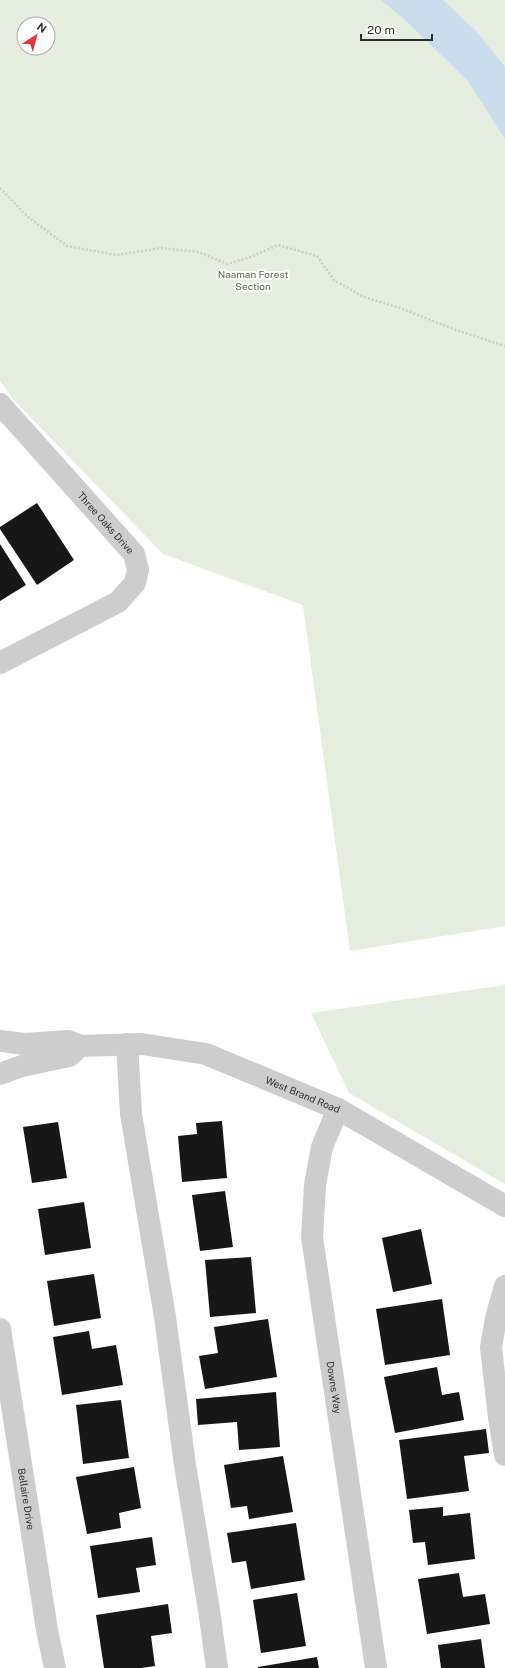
<svg xmlns="http://www.w3.org/2000/svg" width="505" height="1668" viewBox="0 0 505 1668" font-family="'Public Sans',sans-serif">
<style>
.green{fill:#e5edde;fill-rule:evenodd}
.water{fill:#caddec}
.building{fill:#171717}
.lines{fill:none;stroke-linecap:round;stroke-linejoin:round}
.path{stroke:#cdcdcd;stroke-width:2.5;stroke-dasharray:2 2;stroke-linecap:butt}
.minor{stroke:#cdcdcd;stroke-width:22}
.labels{text-anchor:middle;stroke-width:4;stroke-linejoin:round;paint-order:stroke}
.park-label{font-size:10px;fill:#506b3d;stroke:#fff}
.street-label{font-size:10px;fill:#303030;stroke:#fff}
</style>
<rect width="100%" height="100%" fill="#fff"/>
<g class="green">
<path d="M0 0H505V926L350 951 303 605 163 554 14 400 0 381ZM24 24H48V48H24Z"/>
<path d="M505 985V1184L349 1093 311 1013Z"/>
</g>
<path class="water" d="M381 0H443L476 31 505 67V139L468 81 405 20Z"/>
<g class="building">
<path d="M37 503 74 560 37 585 0 529V527Z"/>
<path d="M0 544 26 585 0 601Z"/>
<path d="M222 1121 227 1178 182 1182 178 1136 197 1134 196 1123Z"/>
<path d="M58 1122 67 1178 32 1183 23 1127Z"/>
<path d="M225 1191 233 1247 200 1251 192 1195Z"/>
<path d="M84 1202 91 1248 45 1255 38 1209Z"/>
<path d="M421 1229 432 1284 393 1292 382 1238Z"/>
<path d="M251 1257 256 1313 210 1317 205 1260Z"/>
<path d="M94 1274 101 1318 54 1326 47 1281Z"/>
<path d="M442 1299 450 1355 385 1365 376 1309Z"/>
<path d="M268 1319 277 1377 205 1389 199 1356 218 1353 214 1327Z"/>
<path d="M89 1331 92 1349 116 1345 123 1385 62 1395 53 1337Z"/>
<path d="M437 1367 442 1395 459 1392 464 1420 395 1433 384 1377Z"/>
<path d="M276 1392 280 1447 239 1450 237 1422 198 1425 196 1399Z"/>
<path d="M121 1400 129 1458 83 1464 76 1405Z"/>
<path d="M486 1429 489 1453 464 1456 469 1491 407 1499 399 1440Z"/>
<path d="M283 1456 293 1512 249 1519 247 1506 231 1508 224 1465Z"/>
<path d="M134 1467 141 1508 119 1513 121 1528 87 1534 76 1477Z"/>
<path d="M443 1507V1516L470 1513 475 1559 428 1565 425 1542 413 1543 409 1510Z"/>
<path d="M296 1523 305 1580 251 1589 246 1561 232 1563 227 1533Z"/>
<path d="M152 1537 156 1565 136 1568 140 1592 98 1598 90 1546Z"/>
<path d="M459 1573 463 1597 485 1594 490 1624 427 1634 418 1579Z"/>
<path d="M297 1593 306 1646 261 1653 253 1600Z"/>
<path d="M168 1604 172 1633 151 1636 155 1666 141 1668H104L96 1615Z"/>
<path d="M481 1639 485 1668H441L438 1645Z"/>
<path d="M317 1657 319 1668H258V1667Z"/>
</g>
<g class="lines">
<path class="path" d="M0 188 28 217 67 246 117 255 161 248 199 252 227 264 251 257 278 245 317 256 334 280 364 297 400 308 456 330 505 346"/>
<g class="minor">
<path id="s1" d="M0 404 134 554 138 570 135 583 118 602 0 663"/>
<path id="s2" d="M0 1041 25 1044 68 1041 80 1046 142 1044 206 1054 338 1109 505 1206"/>
<path d="M127 1044 131 1114 165 1317 185 1465 209 1610 217 1668"/>
<path d="M0 1074 22 1066 69 1056 80 1046"/>
<path id="s3" d="M338 1109 322 1147 315 1185 312 1237 376 1668"/>
<path d="M505 1286 496 1318 491 1347 499 1418 505 1455"/>
<path id="s4" d="M0 1329 47 1630 55 1668"/>
</g>
</g>
<g class="labels">
<g class="park-label">
<text x="253" y="278">Naaman Forest<tspan x="253" dy="12">Section</tspan></text>
</g>
<g class="street-label">
<text dy="4" stroke="none"><textPath href="#s1" startOffset="159">Three Oaks Drive</textPath></text>
<text dy="4" stroke="none"><textPath href="#s2" startOffset="313">West Brand Road</textPath></text>
<text dy="4" stroke="none"><textPath href="#s3" startOffset="284">Downs Way</textPath></text>
<text dy="4" stroke="none"><textPath href="#s4" startOffset="172">Bellaire Drive</textPath></text>
</g>
</g>
<g transform="translate(36 36) rotate(36)"><circle r="19" fill="#ffffff" stroke="#acacac"/>
<path d="M0-3L7 15L0 10L-7 15Z" fill="#e43439"/>
<text y="-6" font-size="11" font-weight="bold" text-anchor="middle" fill="#303030">N</text>
</g>
<path d="M361 34v6h71v-6" fill="none" stroke="#303030" stroke-width="2"/>
<text x="367" y="34" font-size="12" fill="#303030" stroke="#ffffff" stroke-width="3" paint-order="stroke">20 m</text>
</svg>
